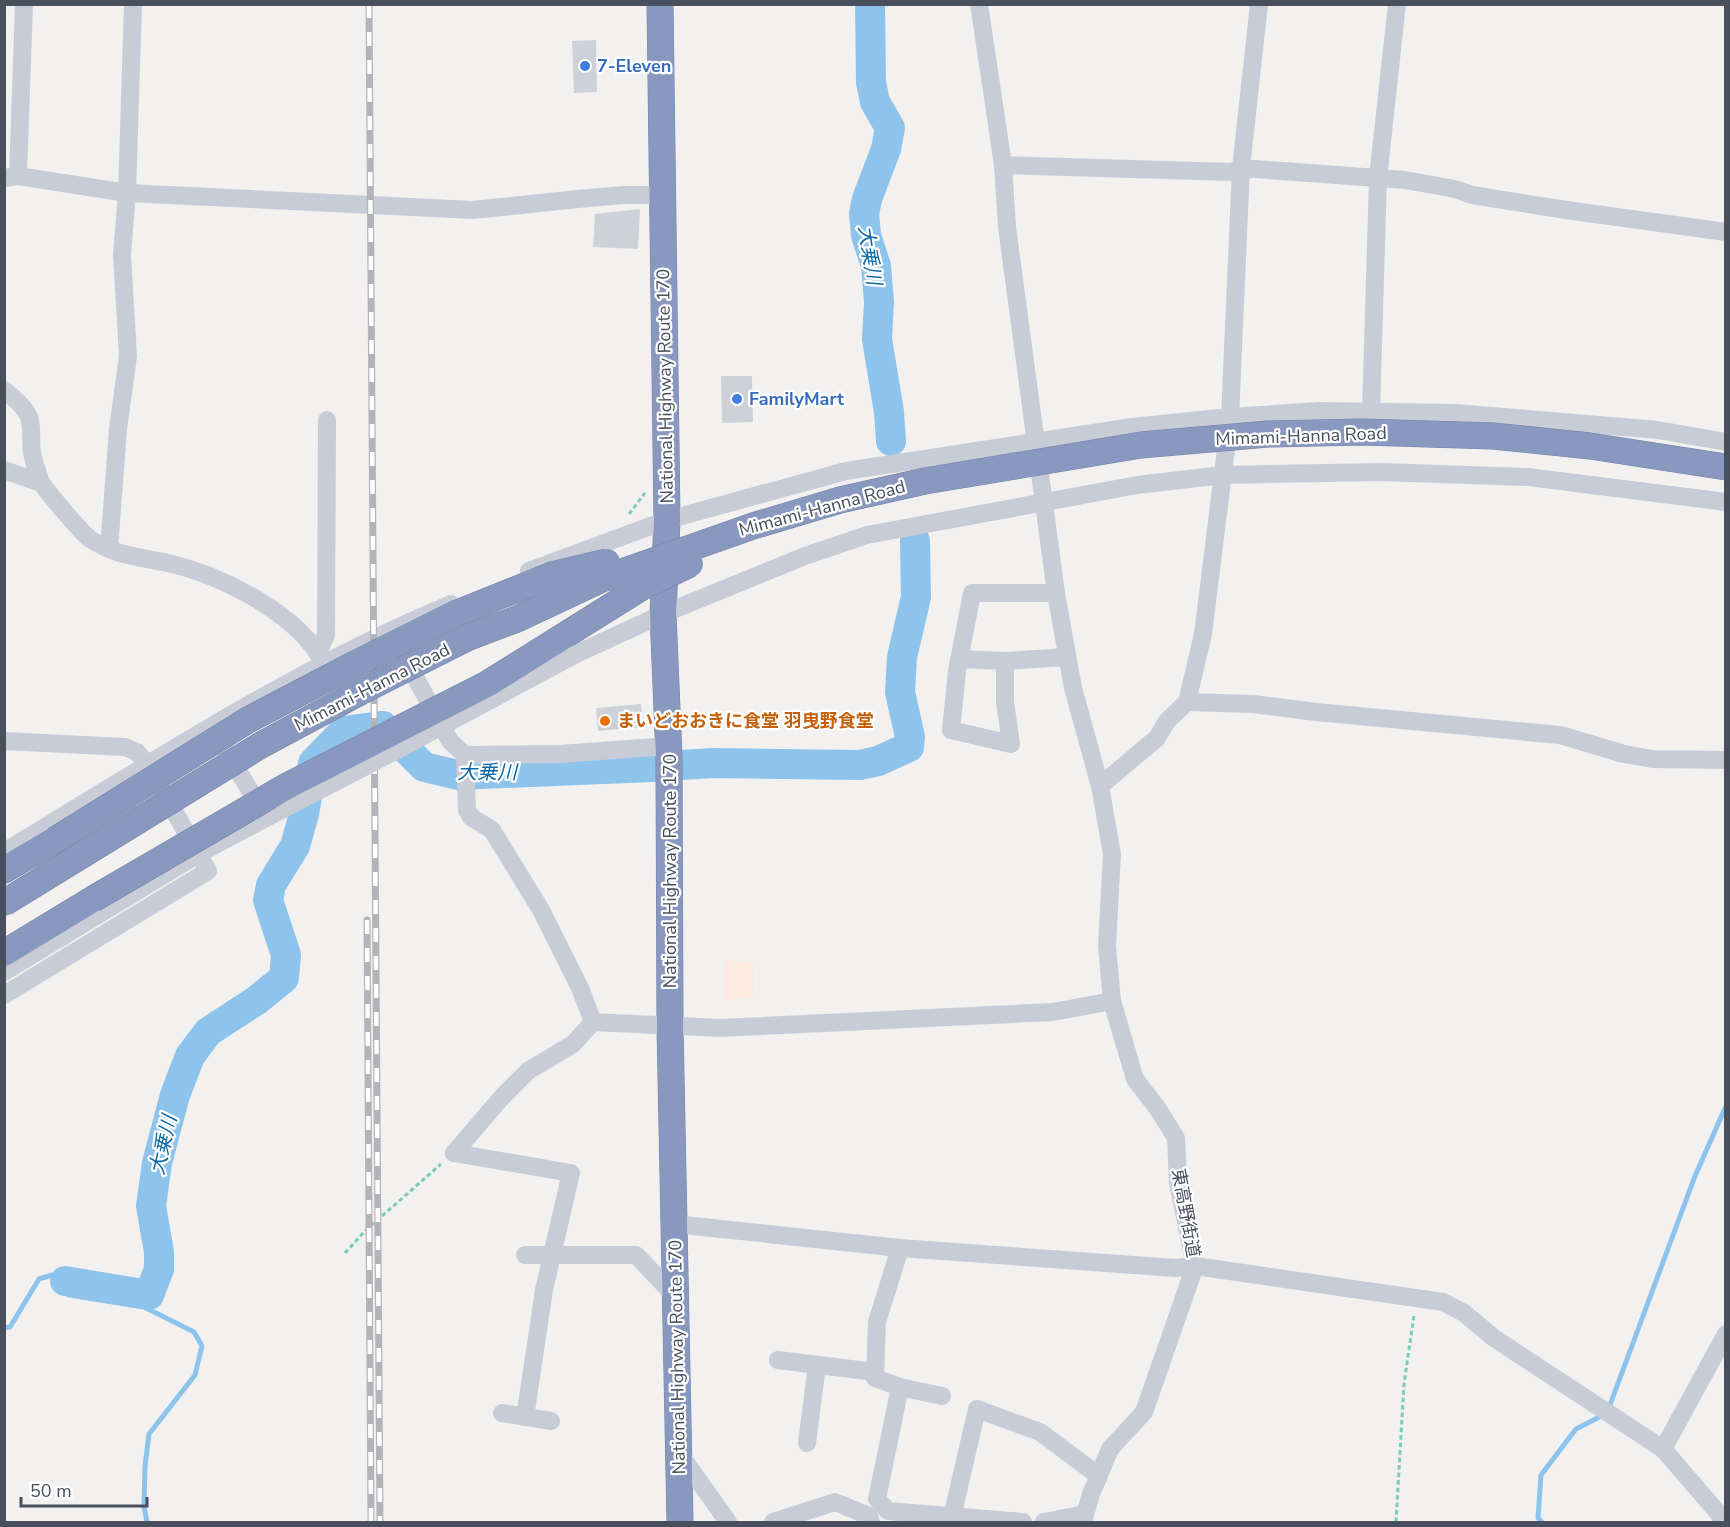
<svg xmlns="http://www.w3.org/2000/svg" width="1730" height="1527" viewBox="0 0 1730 1527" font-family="'Nunito Sans','Noto Sans JP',sans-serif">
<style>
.medical{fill:#fbe9e2}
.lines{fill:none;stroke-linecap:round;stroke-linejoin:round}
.stream{stroke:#8ec4eb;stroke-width:5}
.river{stroke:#8ec4eb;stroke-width:30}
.building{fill:#cfd1d8}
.highway-casing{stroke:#7482a9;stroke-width:27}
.path{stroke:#79ccb5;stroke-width:3;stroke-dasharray:4.5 3;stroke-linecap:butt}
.minor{stroke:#c7ccd7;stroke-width:18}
.highway{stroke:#8998be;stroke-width:26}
.rail-casing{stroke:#b2b4ba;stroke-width:7}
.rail{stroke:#fff;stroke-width:4.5;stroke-dasharray:14;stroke-linecap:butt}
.highway-bridge-casing{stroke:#7482a9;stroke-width:27;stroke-linecap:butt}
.minor-bridge{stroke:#c7ccd7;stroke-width:18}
.highway-bridge{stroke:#8998be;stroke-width:26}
.shop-dot{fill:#3f7fe0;stroke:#fff;stroke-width:2}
.food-dot{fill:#e8710a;stroke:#fff;stroke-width:2}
.labels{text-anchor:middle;stroke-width:4.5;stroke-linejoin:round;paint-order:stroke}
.shop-label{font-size:18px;font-weight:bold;fill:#366cbe;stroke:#fff;text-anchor:start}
.street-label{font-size:18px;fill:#484f5d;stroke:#fff}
.food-label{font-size:18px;font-weight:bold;fill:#c56008;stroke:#fff;text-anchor:start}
.water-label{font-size:20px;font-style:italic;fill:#0f69a9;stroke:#fff}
</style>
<rect width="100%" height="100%" fill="#f3f1f0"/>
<path class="medical" d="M725 961H753V999H724Z"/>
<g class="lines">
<g class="stream">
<path d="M4 1328 10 1327 39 1279 52 1275 65 1281 69 1295 144 1307 194 1332 202 1346 195 1375 149 1434 145 1466 144 1507 147 1522"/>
<path d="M1542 1522 1538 1518 1541 1475 1576 1429 1607 1413 1695 1176 1726 1106"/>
</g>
<g class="river">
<path d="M870 4 871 82 875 102 890 128 886 149 867 199 864 214 866 235 876 266 879 302 877 339 889 412 891 441"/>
<path d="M65 1281 149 1295 159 1269V1252L151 1206 157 1163 175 1095 190 1056 208 1032 257 1000 284 978 286 955 268 900 271 885 295 846 304 814 313 763 344 731 383 726 424 767 458 775 652 767 712 763 860 765 878 761 909 747 910 737 900 692 902 657 916 597 915 541"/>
</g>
</g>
<g class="building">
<path d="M596 40 597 92 574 93 572 41Z"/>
<path d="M640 209 638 249 593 247 595 214Z"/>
<path d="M721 376H752L753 422 722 423Z"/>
<path d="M641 704 643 727 598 731 596 708Z"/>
</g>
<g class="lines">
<defs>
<g id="highway">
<path d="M660 4 667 520 663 614 669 757 670 1026 680 1522"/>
<path d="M4 870 55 840"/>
<path d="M4 953 93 899"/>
</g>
</defs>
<use href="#highway" class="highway-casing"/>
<g class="path">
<path d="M629 514 645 493"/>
<path d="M345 1253 365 1231 441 1164"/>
<path d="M1396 1522 1404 1384 1414 1315"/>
</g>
<g class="minor">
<path d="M979 4 1003 165 1007 227 1056 593 1073 688 1100 786 1112 854 1107 946 1112 1001 1135 1079 1158 1109 1176 1138 1178 1183 1195 1266 1144 1412 1110 1449 1091 1494 1083 1522"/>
<path d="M1003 165 1231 172 1241 168 1405 180 1455 189 1472 195 1566 210 1726 232"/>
<path d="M18 176 24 4"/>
<path d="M4 178 18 176 127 193 473 210 578 199 623 195H663"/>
<path d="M4 390C13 397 25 407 29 417 33 428 30 442 32 453 34 462 37 471 40 480 43 488 82 533 90 539 118 557 137 556 168 563 220 575 301 614 324 665"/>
<path d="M1371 412 1378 178 1397 4"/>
<path d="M4 470 41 483"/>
<path d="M109 549 118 429 128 356 122 255 127 193 133 4"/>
<path d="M529 571 667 520 846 471 1132 427 1230 417 1319 411 1456 413 1658 430 1726 442"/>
<path d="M391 633 450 741 465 755 560 754 669 746"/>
<path d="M318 653 326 635 327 420"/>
<path d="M576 654 663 614 805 556 867 535 1137 485 1223 475 1381 472 1528 477 1726 502"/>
<path d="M959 659 1005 661 1067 657"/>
<path d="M1005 661V702L1011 744 951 730 957 671 972 593H1056"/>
<path d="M1187 702 1253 704 1316 712 1560 735 1624 754 1652 759 1726 760"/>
<path d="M212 728 263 812"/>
<path d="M4 741 125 747 137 752 148 765 208 871 4 995"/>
<path d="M465 755 467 810 471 817 492 830 541 910 580 988 593 1022"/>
<path d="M1100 786 1157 738 1167 721 1187 702 1203 634 1230 417 1241 168 1259 4"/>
<path d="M4 852C150 764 294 669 451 604"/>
<path d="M4 972 198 854 285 808"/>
<path d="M454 1153 502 1097 528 1071 573 1044 593 1022 720 1028 1053 1012 1112 1001"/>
<path d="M454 1153 571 1173 544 1290 525 1417"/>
<path d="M674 1224 900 1248 1175 1268 1195 1266 1443 1302 1464 1313 1494 1338 1663 1449 1719 1514 1723 1522"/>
<path d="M900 1248 877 1322 875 1378 900 1387 877 1499 888 1511 1023 1522"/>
<path d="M525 1255H636L675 1296"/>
<path d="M778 1360 875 1372"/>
<path d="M900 1387 942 1396"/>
<path d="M502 1413 551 1421"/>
<path d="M807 1443 817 1365"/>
<path d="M1663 1449 1726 1334"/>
<path d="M679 1453 728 1522"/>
<path d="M952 1517 977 1409 1040 1432 1099 1476"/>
<path d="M773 1522 835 1502 869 1516 871 1522"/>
<path d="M1044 1522 1085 1514"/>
</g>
<use href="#highway" class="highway"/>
<defs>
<g id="rail">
<path d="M369 4 380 1522"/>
<path d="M367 920 371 1522"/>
</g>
</defs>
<use href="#rail" class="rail-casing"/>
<use href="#rail" class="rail"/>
<defs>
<g id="highway-bridge">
<path d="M55 840 248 720 349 667 455 614 552 575 607 562"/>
<path d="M93 899 287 786 487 684 642 587 690 564"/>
<path d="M4 903 261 745 360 692 469 637 517 619 602 579 753 526 840 500 925 481 1141 445 1268 434 1363 432 1493 436 1590 446 1726 467"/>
</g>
</defs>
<use href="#highway-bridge" class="highway-bridge-casing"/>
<path class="minor-bridge" d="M285 808 399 749 576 654"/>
<use href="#highway-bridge" class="highway-bridge"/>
</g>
<g class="shop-dot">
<circle cx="585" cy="66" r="6"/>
<circle cx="737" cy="399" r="6"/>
</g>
<circle class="food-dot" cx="605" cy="721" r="6"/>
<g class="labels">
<g class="shop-label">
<text x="597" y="72">7-Eleven</text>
<text x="749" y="405">FamilyMart</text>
</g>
<g class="street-label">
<text transform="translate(665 386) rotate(-91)" y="6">National Highway Route 170</text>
<text transform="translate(1301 436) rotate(-2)" y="6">Mimami-Hanna Road</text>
<text transform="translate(822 508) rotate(-15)" y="6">Mimami-Hanna Road</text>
<text transform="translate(372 687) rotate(-27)" y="6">Mimami-Hanna Road</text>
<text transform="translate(670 871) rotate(-90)" y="6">National Highway Route 170</text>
<text transform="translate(1186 1213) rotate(80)" y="6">東高野街道</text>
<text transform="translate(677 1357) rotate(-91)" y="6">National Highway Route 170</text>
</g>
<g class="food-label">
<text x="617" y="727">まいどおおきに食堂 羽曳野食堂</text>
</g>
<g class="water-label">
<text transform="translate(870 255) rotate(81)" y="7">大乗川</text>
<text x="487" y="779">大乗川</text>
<text transform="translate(163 1145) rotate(-77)" y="7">大乗川</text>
</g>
</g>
<rect width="1730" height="1527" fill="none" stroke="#484f5d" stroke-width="12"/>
<path d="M21 1497v9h126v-9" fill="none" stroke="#484f5d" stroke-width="3"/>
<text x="30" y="1497" font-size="18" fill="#484f5d" stroke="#ffffff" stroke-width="4.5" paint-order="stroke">50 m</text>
</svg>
